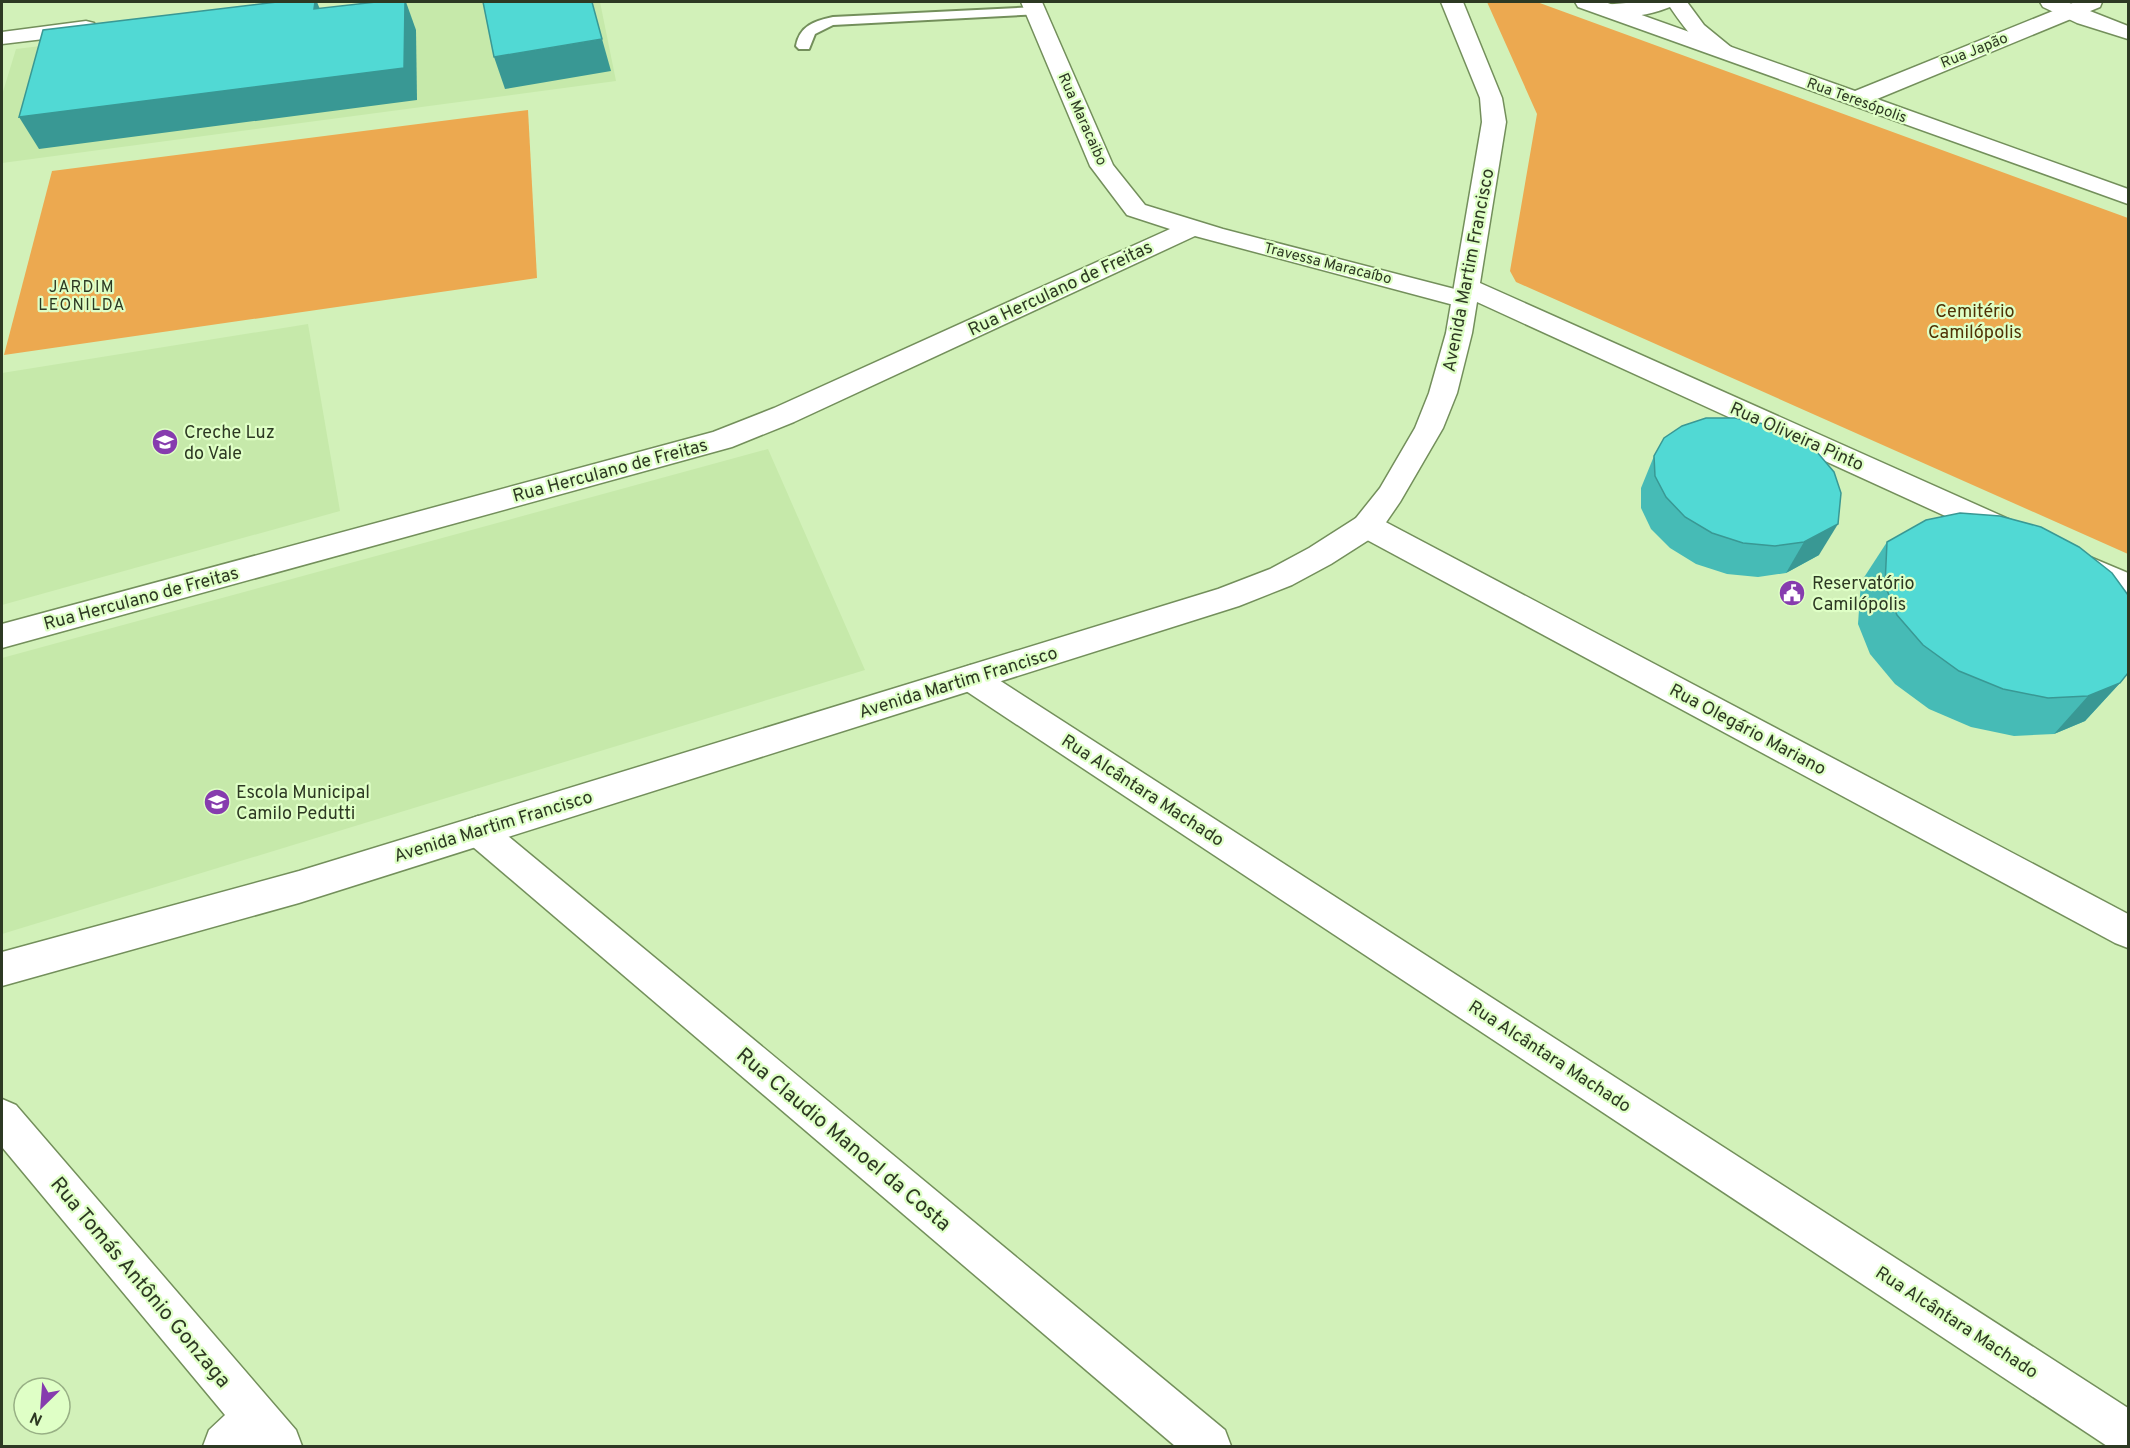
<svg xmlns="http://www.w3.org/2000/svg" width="2130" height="1448" viewBox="0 0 2130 1448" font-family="Overpass,sans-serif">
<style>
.built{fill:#c6e9aa}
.green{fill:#eca950}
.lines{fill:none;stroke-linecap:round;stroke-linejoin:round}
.lane-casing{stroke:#738f5b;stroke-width:4}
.street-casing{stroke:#738f5b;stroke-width:3}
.secondary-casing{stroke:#738f5b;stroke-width:3}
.lane{fill:#fff;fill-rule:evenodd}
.street{fill:#fff;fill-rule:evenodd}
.secondary{fill:#fff;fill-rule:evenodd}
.wall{fill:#46bbb6}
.shaded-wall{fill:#399894}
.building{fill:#51d9d4;stroke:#399894;stroke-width:1.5}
.labels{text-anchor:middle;stroke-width:4.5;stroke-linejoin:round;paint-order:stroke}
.far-street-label{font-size:15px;fill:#2d3923;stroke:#dfffc6}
.far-neighbourhood-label{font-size:16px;letter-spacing:1.5px;fill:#2d3923;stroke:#dfffc6}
.street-label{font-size:18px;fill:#2d3923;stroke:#dfffc6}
.park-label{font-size:18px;fill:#4f3205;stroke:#dfffc6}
.poi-label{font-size:18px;fill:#2d3923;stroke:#dfffc6;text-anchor:start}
.near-street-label{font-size:21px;fill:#2d3923;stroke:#dfffc6}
</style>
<rect width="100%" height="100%" fill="#d2f1b9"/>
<g class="built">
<path d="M405 2H600L616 81 2 163V95L16 49Z"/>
<path d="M308 324 340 511 2 605V373Z"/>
<path d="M768 449 865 670 2 934V658Z"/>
</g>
<g class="green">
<path d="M1487 2H1537L2128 218V554L1516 282 1510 271 1537 114Z"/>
<path d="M528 110 537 278 4 355 52 171Z"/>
</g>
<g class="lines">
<defs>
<path id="lane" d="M1036 7 1041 8 1043 11 1041 14 833 25 815 34 809 49H799L796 46C800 25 815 21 833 17Z"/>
<g id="street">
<path d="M1021 2H1042L1113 165 1145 205 1223 229 1474 294 1478 300 1474 306 1465 308 1195 236 794 422 732 447 2 648V624L713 432 774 408 1170 229 1127 215 1090 166Z"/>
<path d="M1638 2H1687L1704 25 1737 52 1734 57C1708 63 1683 26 1670 7 1650 15 1623 20 1602 15L1599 10 1602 5Z"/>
<path d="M2040 2H2067L2128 26V39L2077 23 2043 7Z"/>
<path d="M86 21 94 23 97 28 94 33 2 44V32Z"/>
<path d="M1367 515 1378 518 2128 914V948L2115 943 1356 534 1352 526 1356 518Z"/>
<path d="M971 665 982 669 2128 1408V1446H2107L960 687 955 678 960 669Z"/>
<path d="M478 816 490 821 1225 1430 1231 1446H1175L466 841 461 831 466 821Z"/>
<path d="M2 1099 16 1105 296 1430 302 1446H203L209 1430 225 1415 2 1147Z"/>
</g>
<g id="secondary">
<path d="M1441 2H1463L1502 98 1506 122 1480 283 2022 525 2026 533 2022 541 2011 544 2000 541 1477 302 1472 333 1457 393 1443 428 1400 502 1378 534 1331 564 1292 585 1239 606 299 903 2 986V952L299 871 1218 589 1270 569 1309 548 1356 518 1380 488 1415 428 1429 393 1446 333 1482 122 1480 98Z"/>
<path d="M1575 2H1605L1855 91 2075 2H2102L2100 7 1877 99 2128 189V204L1578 7Z"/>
<path d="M2078 552 2128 573V597L2067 571 2063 563 2067 555Z"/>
</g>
</defs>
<use href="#lane" class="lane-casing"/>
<use href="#street" class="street-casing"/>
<use href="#secondary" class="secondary-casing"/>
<use href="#lane" class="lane"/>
<use href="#street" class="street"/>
<use href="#secondary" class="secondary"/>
</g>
<g class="wall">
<path d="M1682 426 1819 555 1786 573 1758 577 1727 574 1696 564 1670 548 1651 529 1641 508V488L1654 456Z"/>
<path d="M1887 542 2120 683 2085 721 2054 734 2014 736 1971 727 1929 709 1895 684 1870 654 1858 624 1861 582Z"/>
</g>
<g class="shaded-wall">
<path d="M315 2H317L328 29 314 9Z"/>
<path d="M405 2H406L416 30 417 100 39 149 19 117Z"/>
<path d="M602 39 611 71 505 89 494 57Z"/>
<path d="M1838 524 1819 555 1786 573 1804 542Z"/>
<path d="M2120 683 2085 721 2054 734 2088 696Z"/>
</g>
<g class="building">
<path d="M277 2H315L314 9 376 2H405L404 68 19 117 43 30Z"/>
<path d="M483 2H592L602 39 494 57Z"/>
<path d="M1706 418H1735L1764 424 1793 436 1817 452 1834 472 1841 493 1838 524 1804 542 1775 546 1743 543 1712 533 1685 517 1666 497 1655 476 1654 456 1664 438 1682 426Z"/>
<path d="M1960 513 2000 516 2041 527 2079 547 2112 573 2128 595V673L2120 683 2088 696 2048 698 2003 689 1959 671 1923 645 1897 615 1885 585 1887 542 1926 520Z"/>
</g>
<defs>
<symbol id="school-disc" viewBox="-11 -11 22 22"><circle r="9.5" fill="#863cae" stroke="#dfffc6"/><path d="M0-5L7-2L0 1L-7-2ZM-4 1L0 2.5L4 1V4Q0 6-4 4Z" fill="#fff"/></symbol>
<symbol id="civic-disc" viewBox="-11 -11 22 22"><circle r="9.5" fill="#863cae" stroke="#dfffc6"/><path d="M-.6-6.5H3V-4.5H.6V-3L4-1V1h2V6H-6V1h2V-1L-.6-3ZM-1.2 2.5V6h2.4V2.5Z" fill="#fff"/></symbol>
</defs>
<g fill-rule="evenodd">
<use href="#school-disc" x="150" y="427" width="30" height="30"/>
<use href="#civic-disc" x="1777" y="578" width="30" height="30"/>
<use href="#school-disc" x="202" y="787" width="30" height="30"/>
</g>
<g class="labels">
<g class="far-street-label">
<text transform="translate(1974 50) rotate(-22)" y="5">Rua Japão</text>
<text transform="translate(1857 100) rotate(20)" y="5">Rua Teresópolis</text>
<text transform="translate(1083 119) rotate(66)" y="5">Rua Maracaibo</text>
<text transform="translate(1328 263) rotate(14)" y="5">Travessa Maracaíbo</text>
</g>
<g class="far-neighbourhood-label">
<text x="82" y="292">JARDIM<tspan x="82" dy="18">LEONILDA</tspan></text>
</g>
<g class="street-label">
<text transform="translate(1468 270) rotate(-79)" y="6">Avenida Martim Francisco</text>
<text transform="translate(1060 288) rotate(-25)" y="6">Rua Herculano de Freitas</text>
<text transform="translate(1797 436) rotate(24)" y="6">Rua Oliveira Pinto</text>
<text transform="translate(610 470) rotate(-15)" y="6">Rua Herculano de Freitas</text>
<text transform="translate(141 598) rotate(-15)" y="6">Rua Herculano de Freitas</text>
<text transform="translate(958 682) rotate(-17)" y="6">Avenida Martim Francisco</text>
<text transform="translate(1748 729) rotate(28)" y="6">Rua Olegário Mariano</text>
<text transform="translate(1143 790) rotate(33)" y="6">Rua Alcântara Machado</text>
<text transform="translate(493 826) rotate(-17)" y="6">Avenida Martim Francisco</text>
<text transform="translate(1550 1056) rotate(33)" y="6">Rua Alcântara Machado</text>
<text transform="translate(1957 1322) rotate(33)" y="6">Rua Alcântara Machado</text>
</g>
<g class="park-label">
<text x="1975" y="317">Cemitério<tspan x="1975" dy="21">Camilópolis</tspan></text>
</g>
<g class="poi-label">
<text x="184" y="438">Creche Luz<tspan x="184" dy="21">do Vale</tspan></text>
<text x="1812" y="589">Reservatório<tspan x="1812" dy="21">Camilópolis</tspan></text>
<text x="236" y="798">Escola Municipal<tspan x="236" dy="21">Camilo Pedutti</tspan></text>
</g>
<g class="near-street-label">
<text transform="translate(844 1139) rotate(40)" y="7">Rua Claudio Manoel da Costa</text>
<text transform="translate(141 1282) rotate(50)" y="7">Rua Tomás Antônio Gonzaga</text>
</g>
</g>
<rect width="2130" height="1448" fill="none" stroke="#2d3923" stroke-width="6"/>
<g transform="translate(42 1406) rotate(205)"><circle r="28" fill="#dfffc6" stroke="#98b085" stroke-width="1.5"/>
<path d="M0-4.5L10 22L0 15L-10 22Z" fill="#863cae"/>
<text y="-9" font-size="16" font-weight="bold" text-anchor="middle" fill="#2d3923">N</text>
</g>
</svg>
